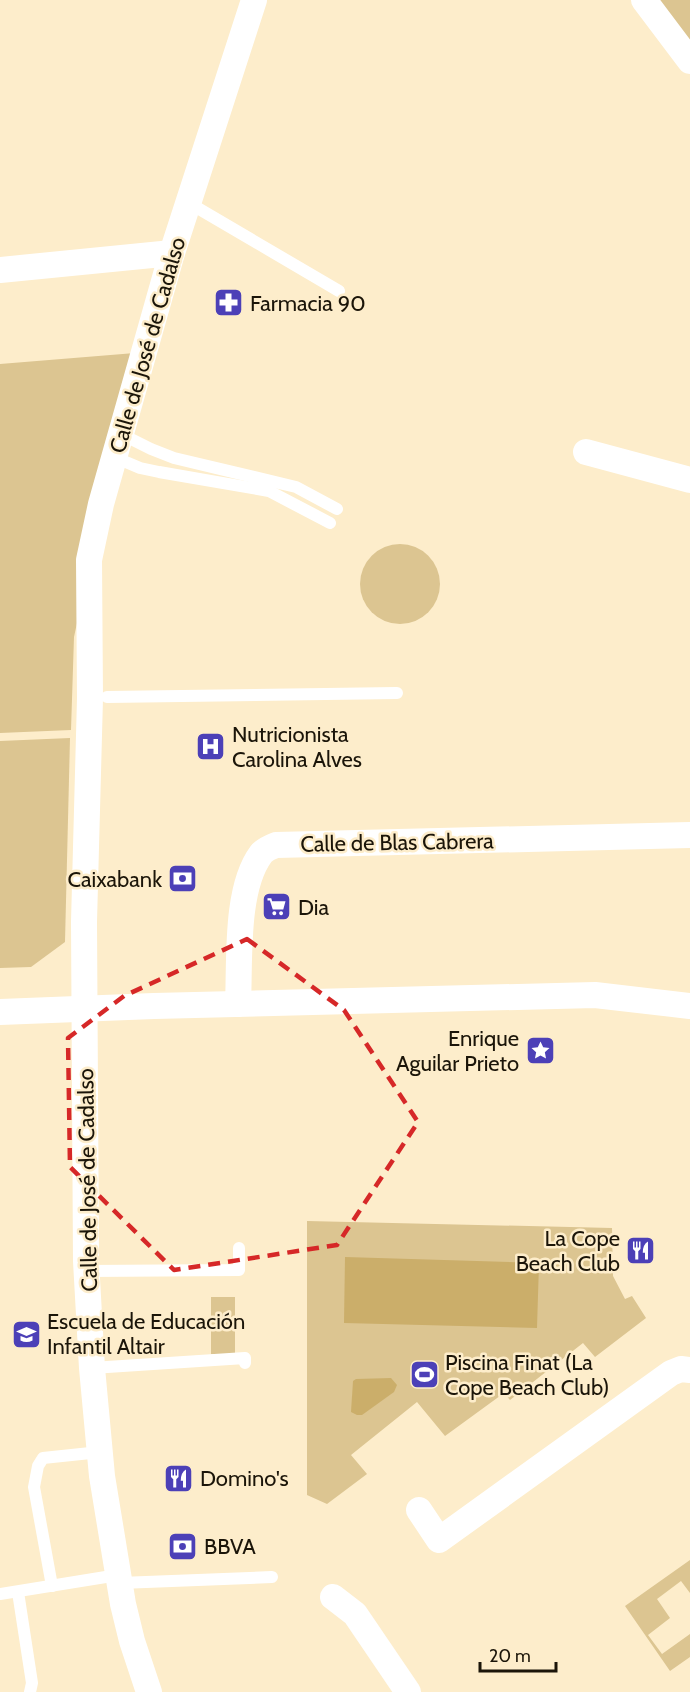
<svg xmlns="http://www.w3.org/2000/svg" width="690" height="1692" viewBox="0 0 690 1692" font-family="Cabin,sans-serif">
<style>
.green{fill:#dcc591}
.water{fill:#cbae6a}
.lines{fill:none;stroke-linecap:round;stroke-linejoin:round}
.service{stroke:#fff;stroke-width:12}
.minor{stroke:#fff;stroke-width:26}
.marked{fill:none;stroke:#d62828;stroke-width:4.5;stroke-dasharray:12 8;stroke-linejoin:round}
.labels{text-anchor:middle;stroke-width:5;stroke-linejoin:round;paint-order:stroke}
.poi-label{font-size:22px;fill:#1b1509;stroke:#fdedcb;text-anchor:start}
.street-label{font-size:22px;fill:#1b1509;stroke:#fdedcb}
</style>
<rect width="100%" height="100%" fill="#fdedcb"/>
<g class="green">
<path d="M655 0H690V47Z"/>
<path d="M135 353 74 637 71 730 0 733V364Z"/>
<circle cx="400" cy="584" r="40"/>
<path d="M70 738 65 942 31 967 0 968V741Z"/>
<path d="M307 1221 612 1228 613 1276 625 1299 632 1296 646 1318 595 1357 583 1343 510 1400 504 1393 445 1436 417 1402 351 1455 367 1474 327 1504 307 1495Z"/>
<rect x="211" y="1297" width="24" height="57"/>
<path d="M690 1560V1593L681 1581 657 1599 670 1618 648 1635 662 1654 690 1634V1657L670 1671 625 1606Z"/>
</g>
<g class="water">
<path d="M345 1257 539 1263 537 1328 344 1323Z"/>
<path d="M391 1378 397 1385 394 1392 362 1415H357L351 1412 353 1381 356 1379Z"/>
</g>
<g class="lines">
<g class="service">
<path d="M189 203 339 291"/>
<path d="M121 434 151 449 174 458 296 487 337 509"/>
<path d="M114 457 140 468 159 472 269 491 330 523"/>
<path d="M107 697 397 693"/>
<path d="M86 1271 239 1270V1248"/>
<path d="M92 1368 245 1358V1363"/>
<path d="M120 1583 272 1577"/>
<path d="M52 1586 34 1487 38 1466 43 1458 100 1452"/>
<path d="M18 1592 32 1683 30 1692"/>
<path d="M0 1594 118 1575"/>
</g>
<g class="minor">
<path d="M644 0 690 61"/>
<path d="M0 270 172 253"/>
<path d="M586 452 690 480"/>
<path d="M238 1004C240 961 235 889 261 854 264 850 271 847 276 845L690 835"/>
<path d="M0 1012 154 1006 595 995 690 1006"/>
<path d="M419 1510 439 1540 671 1373 681 1369 690 1370"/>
<path d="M333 1597 355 1614 408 1692"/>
<path d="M149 1692 132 1641 123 1604 102 1476 92 1368 86 1261 84 922 90 698 89 560 101 504 172 253 254 0"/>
</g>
</g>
<path class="marked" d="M247 939 344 1010 418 1122 337 1245 174 1270 70 1167 68 1038 124 996Z"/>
<defs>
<symbol id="pharmacy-square" viewBox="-11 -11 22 22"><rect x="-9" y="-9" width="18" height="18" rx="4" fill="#4c40b7" stroke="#fdedcb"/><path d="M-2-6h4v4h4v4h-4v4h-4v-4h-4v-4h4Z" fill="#fff"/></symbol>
<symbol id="hospital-square" viewBox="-11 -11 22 22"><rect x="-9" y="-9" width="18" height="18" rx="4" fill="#4c40b7" stroke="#fdedcb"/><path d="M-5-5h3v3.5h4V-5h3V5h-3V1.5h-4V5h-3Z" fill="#fff"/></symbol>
<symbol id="bank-square" viewBox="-11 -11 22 22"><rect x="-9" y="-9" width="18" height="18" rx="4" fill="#4c40b7" stroke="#fdedcb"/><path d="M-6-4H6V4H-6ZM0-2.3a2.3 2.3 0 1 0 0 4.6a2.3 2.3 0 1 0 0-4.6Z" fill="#fff"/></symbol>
<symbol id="supermarket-square" viewBox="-11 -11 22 22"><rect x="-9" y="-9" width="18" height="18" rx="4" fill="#4c40b7" stroke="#fdedcb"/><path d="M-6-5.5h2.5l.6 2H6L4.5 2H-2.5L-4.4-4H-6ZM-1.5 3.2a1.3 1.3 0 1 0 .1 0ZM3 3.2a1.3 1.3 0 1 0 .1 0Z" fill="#fff"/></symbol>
<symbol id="sight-square" viewBox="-11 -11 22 22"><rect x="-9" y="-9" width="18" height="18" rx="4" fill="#4c40b7" stroke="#fdedcb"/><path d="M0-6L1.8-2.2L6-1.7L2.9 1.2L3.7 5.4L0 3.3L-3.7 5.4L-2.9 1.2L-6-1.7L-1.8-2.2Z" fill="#fff"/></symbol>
<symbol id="restaurant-square" viewBox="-11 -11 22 22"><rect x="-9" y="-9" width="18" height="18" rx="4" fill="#4c40b7" stroke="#fdedcb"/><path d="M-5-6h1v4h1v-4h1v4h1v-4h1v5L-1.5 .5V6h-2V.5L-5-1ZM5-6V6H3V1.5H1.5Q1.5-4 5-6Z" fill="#fff"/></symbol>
<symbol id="school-square" viewBox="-11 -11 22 22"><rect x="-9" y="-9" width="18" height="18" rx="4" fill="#4c40b7" stroke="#fdedcb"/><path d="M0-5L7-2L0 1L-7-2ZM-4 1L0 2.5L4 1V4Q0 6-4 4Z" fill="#fff"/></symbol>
<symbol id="stadium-square" viewBox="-11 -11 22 22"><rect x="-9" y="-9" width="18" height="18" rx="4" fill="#4c40b7" stroke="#fdedcb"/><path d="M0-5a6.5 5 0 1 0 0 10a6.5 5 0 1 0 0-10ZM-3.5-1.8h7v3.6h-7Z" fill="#fff"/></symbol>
</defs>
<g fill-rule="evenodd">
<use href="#pharmacy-square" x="212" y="286" width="33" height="33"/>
<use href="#hospital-square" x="194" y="730" width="33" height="33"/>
<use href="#bank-square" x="166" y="862" width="33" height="33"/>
<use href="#supermarket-square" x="260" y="890" width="33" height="33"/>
<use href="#sight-square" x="524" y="1034" width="33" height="33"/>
<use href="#restaurant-square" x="624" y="1234" width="33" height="33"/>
<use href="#school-square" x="10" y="1318" width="33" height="33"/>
<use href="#stadium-square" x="408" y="1358" width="33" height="33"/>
<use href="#restaurant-square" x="162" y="1462" width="33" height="33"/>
<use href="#bank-square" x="166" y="1530" width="33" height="33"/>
</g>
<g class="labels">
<g class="poi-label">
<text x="250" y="311">Farmacia 90</text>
<text x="232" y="742">Nutricionista<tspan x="232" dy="25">Carolina Alves</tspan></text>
<text x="162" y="887" text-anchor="end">Caixabank</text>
<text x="298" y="915">Dia</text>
<text x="519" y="1046" text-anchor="end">Enrique<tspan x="519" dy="25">Aguilar Prieto</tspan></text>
<text x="620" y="1246" text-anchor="end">La Cope<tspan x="620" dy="25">Beach Club</tspan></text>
<text x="47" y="1329">Escuela de Educación<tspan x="47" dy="25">Infantil Altair</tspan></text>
<text x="445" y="1370">Piscina Finat (La<tspan x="445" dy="25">Cope Beach Club)</tspan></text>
<text x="200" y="1486">Domino's</text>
<text x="204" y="1554">BBVA</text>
</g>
<g class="street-label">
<text transform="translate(147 345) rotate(-74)" y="8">Calle de José de Cadalso</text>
<text transform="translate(397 842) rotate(-1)" y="8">Calle de Blas Cabrera</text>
<text transform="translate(87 1180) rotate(-91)" y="8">Calle de José de Cadalso</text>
</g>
</g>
<path d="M480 1662v9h76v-9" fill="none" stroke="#1b1509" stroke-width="3"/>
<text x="489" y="1662" font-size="18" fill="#1b1509" stroke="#fdedcb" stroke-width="4.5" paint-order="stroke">20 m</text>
</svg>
